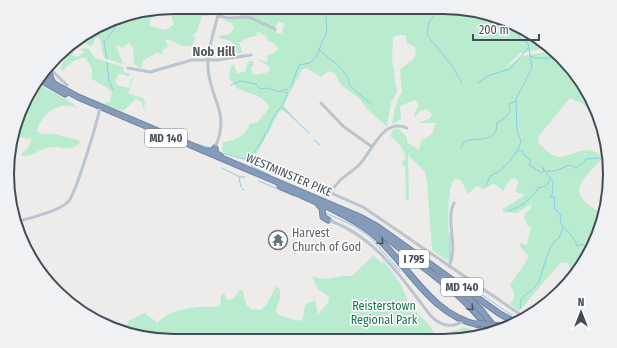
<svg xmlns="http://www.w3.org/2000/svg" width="617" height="348" viewBox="0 0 617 348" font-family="'Fira Sans Condensed',sans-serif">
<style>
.green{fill:#b9eccf;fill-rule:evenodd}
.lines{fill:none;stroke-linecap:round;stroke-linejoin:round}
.stream{stroke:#88cee7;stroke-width:1}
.highway-casing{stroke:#6f86a5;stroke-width:7}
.minor{stroke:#bcc5cd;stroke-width:3}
.highway{stroke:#849bb9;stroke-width:5}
.highway-bridge-casing{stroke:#6f86a5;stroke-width:7;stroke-linecap:butt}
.highway-bridge{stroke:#849bb9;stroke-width:5}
.oneway{stroke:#4a5561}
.labels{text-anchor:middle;stroke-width:3;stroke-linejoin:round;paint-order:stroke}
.shield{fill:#fff;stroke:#7c8289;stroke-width:1}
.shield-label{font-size:11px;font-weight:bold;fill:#444d57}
.street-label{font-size:12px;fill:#444d57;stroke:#fff}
.worship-label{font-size:12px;fill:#5b616d;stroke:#fff;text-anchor:start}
.park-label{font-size:12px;fill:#19744c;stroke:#fff}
.neighbourhood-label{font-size:13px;font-weight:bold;fill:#585b60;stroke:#fff}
.rim{fill:none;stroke:#444d57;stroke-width:2}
</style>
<rect width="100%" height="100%" fill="#eeebeb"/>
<g class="green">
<path d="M174 7H179L165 14 157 11V14H161L151 18 149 24 153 27 166 30 174 24 171 15 183 7H195L197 10 209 16H202L197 31 193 36 196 37 192 46H183L167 39 165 41 169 46 163 50 161 55 158 52 142 61 143 65 140 68 134 64 133 48 129 43 122 48 119 45 116 46 123 64 104 58 100 39 97 37 94 40 93 45 90 46 83 42 79 45 76 41 73 43 74 46 76 45 72 55 77 57 84 52 80 48 89 49 95 58 123 67 124 72 130 74 128 77 122 74 118 75 115 82 117 85 129 88 131 80 135 73 128 93 143 98 145 102 144 109 142 102 136 99 123 111 102 104 110 102 112 93 106 87 92 79V69L86 58C77 57 68 64 62 71L60 69 73 41 121 16Z"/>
<path d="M243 7 250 9 252 7H454L527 29 548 48 520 53 505 68 523 56 551 51 576 73 597 116 581 103 570 98 538 137 539 144C545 149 553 158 561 157 575 155 588 143 602 157L601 160C577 185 567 193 602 214L588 258 573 273 568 263 561 262 519 311 510 304C516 297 515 293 510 285L529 257 521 248 519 243 527 245 531 227 527 225 524 218 526 212 531 208V204L517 213 503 212V209L525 195 515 192 519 181 515 178 510 180 503 191 494 184 483 189 477 186 468 194 461 180 454 179C445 193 449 246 451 263L432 250 427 181 425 172 408 155 409 200H406L405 166 402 165 403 160 406 159C404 148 398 143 390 136L393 130 398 128 407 137V142L419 150 421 141 432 134 436 123H419L430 118 432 114 426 109 420 111 415 117 414 115 419 105 415 100 400 106 401 120 392 124C394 112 395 103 402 92L400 70C407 62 419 61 415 47L407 43 406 36C402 34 396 35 393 38L392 59 397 92 391 103 387 127 369 111 359 98 341 85 335 73 328 71 321 77 306 68 302 70 283 105 303 128 288 113 280 110 252 163 256 169 243 158 222 152 223 142C231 142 242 137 247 130 248 128 249 126 250 124L258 122 269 108C265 95 247 94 237 88 234 85 232 81 229 78L231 66 234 65 237 73 245 72 248 62 252 60 254 63 251 68 253 75 265 73 269 71 270 67 257 59 267 62 268 55 275 52 278 49 275 44 268 41 267 37 258 32 256 33 257 36 251 37 239 42 242 52 237 54 233 49 229 48 236 46 231 41 218 38 219 36 230 34 234 28 232 23 222 20 240 19 239 15H224V13L231 11 239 14ZM278 22 284 23 282 33H277L275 28Z"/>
<path d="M35 82C48 90 62 96 75 105L76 108C60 99 40 115 37 131L42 134H54L78 140 80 143C67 154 60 144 47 148 38 150 29 159 20 155L28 148 32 139 12 136 13 131Z"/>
<path d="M374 255 382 264 384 261 400 283 410 305 429 325 439 340 163 341 123 329 127 326 128 321 145 313 158 323C166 309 203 305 219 307L221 302V296L224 293 227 300 233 299 240 290 243 291 246 304 251 309 261 310C269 303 271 294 277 286L280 290V299L276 309 278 315 300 321 303 318 305 304 315 300 318 314 328 303 329 297 318 289 312 277 326 279 342 276H352Z"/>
<path d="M463 327 474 330 478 335 465 340H442L451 331 458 330Z"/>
</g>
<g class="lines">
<g class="stream">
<path d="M183 7 190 11"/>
<path d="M440 7 429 22 427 35 453 67 462 84"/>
<path d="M251 12 265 7"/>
<path d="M83 41 88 33"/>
<path d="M319 50 340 67 348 78 350 86 371 104"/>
<path d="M530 56 536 58H559"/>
<path d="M107 59 104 42 115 28 117 17"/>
<path d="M107 62 109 81 113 90"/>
<path d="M478 83 490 75 510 69 528 48"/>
<path d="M231 85 240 81 256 84 260 89 267 88 280 92 285 89 288 90"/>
<path d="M291 87 299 65 310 63 316 57 327 31 325 7"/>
<path d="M283 105 288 93 284 92"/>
<path d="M282 107 309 133"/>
<path d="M314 140 320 145"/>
<path d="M197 144 210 148"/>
<path d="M461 148 465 141C479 137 497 144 497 123L505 118 510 112 509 104 516 101"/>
<path d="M518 150H522L524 155 531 160 529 165 542 173 544 171 542 167 553 182 552 195 549 197H554L555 209 561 215C557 228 573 231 577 246L582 244 588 248 586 250H582L586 254 584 256 586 259"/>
<path d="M218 152 248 160"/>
<path d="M248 162 264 137 265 133 268 131C269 123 277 111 282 106"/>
<path d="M249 162 253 167 270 175"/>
<path d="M222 168 240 177H245"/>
<path d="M547 171H555L569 165 576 168 583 163 586 159 599 158"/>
<path d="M239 178 241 187"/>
<path d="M259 181 294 196"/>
<path d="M486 186 490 176C505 169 517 156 521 141L517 131 516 99 532 68 528 43 519 38V27"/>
<path d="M242 189 244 190"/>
<path d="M300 198 317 206"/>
<path d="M508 211C519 208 533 199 538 188L546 186 550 180"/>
<path d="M326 213 354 226 370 237 400 271"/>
<path d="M450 233V258"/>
<path d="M465 283 510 314H513"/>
<path d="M520 309C521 305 520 303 521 300 524 294 533 291 538 283 544 271 547 244 559 238L563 228"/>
</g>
<defs>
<g id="highway">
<path d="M50 69V77L53 83"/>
<path d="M40 76 78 97 362 218 378 227 500 314 513 321"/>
<path d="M44 82 65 94"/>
<path d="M206 151H212L215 148 216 153 220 156"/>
<path d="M280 186C311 200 345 212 372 233 408 263 429 315 479 325"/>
<path d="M319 205 322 208 323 217 328 220"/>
<path d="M357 220C378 229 396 245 413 259 440 280 469 301 489 330"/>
<path d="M458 288 480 309 495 328"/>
</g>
</defs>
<use href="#highway" class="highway-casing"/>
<g class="minor">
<path d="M218 16 229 18 249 17 275 29"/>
<path d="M48 67 67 85"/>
<path d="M128 68 150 72 192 60H217L251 55"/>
<path d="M321 103 344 127 371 146"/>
<path d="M407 128C383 117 372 152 359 165 350 174 337 179 331 193L363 207 524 317"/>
<path d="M215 148C231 111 210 101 208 68 207 48 216 26 220 7"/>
<path d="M328 220C375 236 401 277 430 315 439 325 451 329 463 321"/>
<path d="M16 222C30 218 57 212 68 202 75 196 98 120 100 107"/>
<path d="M449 266C459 247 445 221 454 203"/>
</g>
<use href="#highway" class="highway"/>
<defs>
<path id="highway-bridge" d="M477 323 500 326"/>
</defs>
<use href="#highway-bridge" class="highway-bridge-casing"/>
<use href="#highway-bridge" class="highway-bridge"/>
</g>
<defs><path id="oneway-chevron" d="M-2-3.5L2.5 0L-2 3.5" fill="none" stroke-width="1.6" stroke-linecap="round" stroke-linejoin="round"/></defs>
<g class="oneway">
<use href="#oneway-chevron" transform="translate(381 242) rotate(46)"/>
<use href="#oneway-chevron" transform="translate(471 308) rotate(47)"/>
</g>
<defs>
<symbol id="temple-ring" viewBox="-11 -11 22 22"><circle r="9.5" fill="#fff" stroke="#6b7280" stroke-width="1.5"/><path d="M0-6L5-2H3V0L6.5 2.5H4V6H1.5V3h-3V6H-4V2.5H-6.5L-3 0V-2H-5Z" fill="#6b7280"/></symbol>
</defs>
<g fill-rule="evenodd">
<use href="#temple-ring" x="267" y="229" width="22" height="22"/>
</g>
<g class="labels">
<g class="shield">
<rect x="145" y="129" width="42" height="18" rx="3"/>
<rect x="399" y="250" width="30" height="18" rx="3"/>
<rect x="441" y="278" width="42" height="18" rx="3"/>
</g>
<g class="shield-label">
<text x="166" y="142">MD 140</text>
<text x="414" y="263">I 795</text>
<text x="462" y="291">MD 140</text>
</g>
<g class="street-label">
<text transform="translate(289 175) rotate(23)" y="4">WESTMINSTER PIKE</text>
</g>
<g class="worship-label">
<text x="292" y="237">Harvest<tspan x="292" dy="14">Church of God</tspan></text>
</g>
<g class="park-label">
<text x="384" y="310">Reisterstown<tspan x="384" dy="14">Regional Park</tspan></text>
</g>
<g class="neighbourhood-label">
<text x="214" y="56">Nob Hill</text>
</g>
</g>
<path d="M0 0H617V348H0ZM174 14H443A160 160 0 0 1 603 174V174A160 160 0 0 1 443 334H174A160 160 0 0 1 14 174V174A160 160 0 0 1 174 14Z" fill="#f0f1f2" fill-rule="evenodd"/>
<path class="rim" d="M174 14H443A160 160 0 0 1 603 174V174A160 160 0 0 1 443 334H174A160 160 0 0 1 14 174V174A160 160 0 0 1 174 14Z"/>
<g transform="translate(581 312)" stroke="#ffffff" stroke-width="3" paint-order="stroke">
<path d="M0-3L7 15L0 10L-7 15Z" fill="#444d57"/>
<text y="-6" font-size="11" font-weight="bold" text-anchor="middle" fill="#444d57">N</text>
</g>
<path d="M473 34v6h66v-6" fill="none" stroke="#444d57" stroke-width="2"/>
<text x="479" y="34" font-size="12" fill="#444d57" stroke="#ffffff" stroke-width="3" paint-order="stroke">200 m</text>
</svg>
